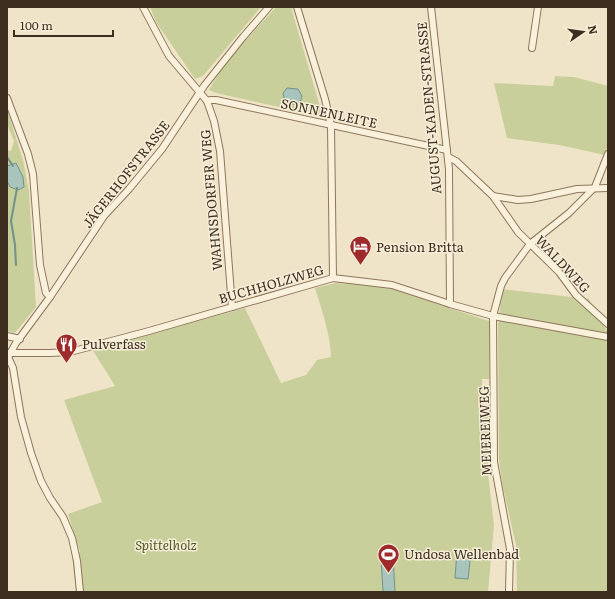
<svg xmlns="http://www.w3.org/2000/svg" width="615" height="599" viewBox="0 0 615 599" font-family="Literata,serif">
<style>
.green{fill:#c9cf9b}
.water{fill:#a9c4bc;stroke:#6f938a}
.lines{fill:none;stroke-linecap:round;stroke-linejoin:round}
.stream{stroke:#6f938a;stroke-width:2}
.minor-casing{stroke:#8d765c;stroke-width:8}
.minor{stroke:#faf1dc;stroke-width:6}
.labels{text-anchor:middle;stroke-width:3;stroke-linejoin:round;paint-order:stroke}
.street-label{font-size:13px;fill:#3d2e20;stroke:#f7eed8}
.poi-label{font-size:13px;fill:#3d2e20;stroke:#f7eed8;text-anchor:start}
.park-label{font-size:13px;font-style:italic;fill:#4d5a26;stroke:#f7eed8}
</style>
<rect width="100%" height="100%" fill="#f0e4c8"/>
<g class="green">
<path d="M150 7H261L203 76 195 79 156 22Z"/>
<path d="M276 7H291L323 117 216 93 209 90C225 60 253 32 276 7Z"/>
<path d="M555 76 574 77 608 86V143L605 155 559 145 507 138 494 83 553 86Z"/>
<path d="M7 109 23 160 29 191 36 307 15 333 7 331V181L10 187 17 190 24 187 7 166V150L11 151 14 141 7 124Z"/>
<path d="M336 283 388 287 440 305 489 321V379H482V413H489L488 474 494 525 488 592H395L393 556 381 557 383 592H76L72 556 80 552 68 514 102 502 64 400 115 386 92 349 133 339 245 308 281 383 306 375 317 360 331 357C330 333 322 311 315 288Z"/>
<path d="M502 289 589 299 608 333V592H517L516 545 502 483 499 461 498 326Z"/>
</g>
<g class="water">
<path d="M287 88 298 89 302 96 300 103 293 104 285 102 283 93Z"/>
<path d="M16 163 23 177 24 187 18 190 10 187 7 181V166Z"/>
<path d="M457 551 471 552 468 579 455 578Z"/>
<path d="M393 556 395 592H383L381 557Z"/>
</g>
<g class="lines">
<g class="stream">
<path d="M7 157 13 166"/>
<path d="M16 265 15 245 11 221 17 188"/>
</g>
<defs>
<g id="minor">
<path d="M143 7 169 56 207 101 214 121 220 151 232 307"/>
<path d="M297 7 325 99 331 125 333 278"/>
<path d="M431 7 449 169 450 304"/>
<path d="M532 48 538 7"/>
<path d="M7 98 28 154 33 174 40 265 46 293 50 297"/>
<path d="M207 101 211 100H216L447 150"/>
<path d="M448 157 456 161 493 196 518 200 531 199 577 189 608 188"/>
<path d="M493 196 518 232 559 272 576 295 608 324"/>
<path d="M7 336 20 339"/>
<path d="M10 353H50L70 352 149 331 333 278 392 285 450 304 493 316 608 337"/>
<path d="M8 357 13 368 21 417 31 453 41 481 50 498 63 517 72 538 77 561 80 592"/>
<path d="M7 359 16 343 50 297 104 216 129 189 162 149 204 86 243 37 269 7"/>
<path d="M509 592 510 549 494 462 493 316 501 286 505 278 530 244 569 213 595 187 608 154"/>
</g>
</defs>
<use href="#minor" class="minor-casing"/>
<use href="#minor" class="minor"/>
</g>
<defs>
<symbol id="hotel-pin" viewBox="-11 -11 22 30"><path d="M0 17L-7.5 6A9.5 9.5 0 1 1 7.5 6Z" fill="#9e2a2b" stroke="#f7eed8"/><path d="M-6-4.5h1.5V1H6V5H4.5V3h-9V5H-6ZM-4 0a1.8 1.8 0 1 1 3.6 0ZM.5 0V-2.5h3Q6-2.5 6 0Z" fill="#fff"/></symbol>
<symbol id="restaurant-pin" viewBox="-11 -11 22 30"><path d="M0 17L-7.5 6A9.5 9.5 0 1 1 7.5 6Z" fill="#9e2a2b" stroke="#f7eed8"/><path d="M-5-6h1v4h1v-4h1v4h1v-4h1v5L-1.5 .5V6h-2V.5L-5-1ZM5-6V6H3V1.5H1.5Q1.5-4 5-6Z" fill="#fff"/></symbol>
<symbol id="stadium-pin" viewBox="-11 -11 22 30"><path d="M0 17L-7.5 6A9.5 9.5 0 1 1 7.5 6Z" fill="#9e2a2b" stroke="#f7eed8"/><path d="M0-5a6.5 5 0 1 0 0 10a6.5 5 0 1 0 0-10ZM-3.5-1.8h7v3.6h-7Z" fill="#fff"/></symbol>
</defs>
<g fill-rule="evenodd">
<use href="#hotel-pin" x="348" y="234" width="25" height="34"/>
<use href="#restaurant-pin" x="54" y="332" width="25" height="34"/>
<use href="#stadium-pin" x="376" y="542" width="25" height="34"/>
</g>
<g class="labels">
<g class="street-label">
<text transform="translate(429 108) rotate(-95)" y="5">AUGUST-KADEN-STRASSE</text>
<text transform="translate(329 113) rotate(12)" y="5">SONNENLEITE</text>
<text transform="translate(126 174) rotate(-52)" y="5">JÄGERHOFSTRASSE</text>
<text transform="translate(211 200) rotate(-95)" y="5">WAHNSDORFER WEG</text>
<text transform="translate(563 264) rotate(47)" y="5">WALDWEG</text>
<text transform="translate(271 284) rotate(-16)" y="5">BUCHHOLZWEG</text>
<text transform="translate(485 431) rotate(-92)" y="5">MEIEREIWEG</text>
</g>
<g class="poi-label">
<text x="376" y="252">Pension Britta</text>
<text x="82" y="349">Pulverfass</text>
<text x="404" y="559">Undosa Wellenbad</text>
</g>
<g class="park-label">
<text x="166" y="550">Spittelholz</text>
</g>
</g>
<rect width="615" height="599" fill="none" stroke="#3d2e20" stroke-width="16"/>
<g transform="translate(583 32) rotate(77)" stroke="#f7eed8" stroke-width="3" paint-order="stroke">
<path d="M0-3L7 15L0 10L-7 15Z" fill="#3d2e20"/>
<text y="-6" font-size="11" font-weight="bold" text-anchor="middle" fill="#3d2e20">N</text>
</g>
<path d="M14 30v6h99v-6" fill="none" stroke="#3d2e20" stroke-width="2"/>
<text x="20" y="30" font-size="12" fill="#3d2e20" stroke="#f7eed8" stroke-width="3" paint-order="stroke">100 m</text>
</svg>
